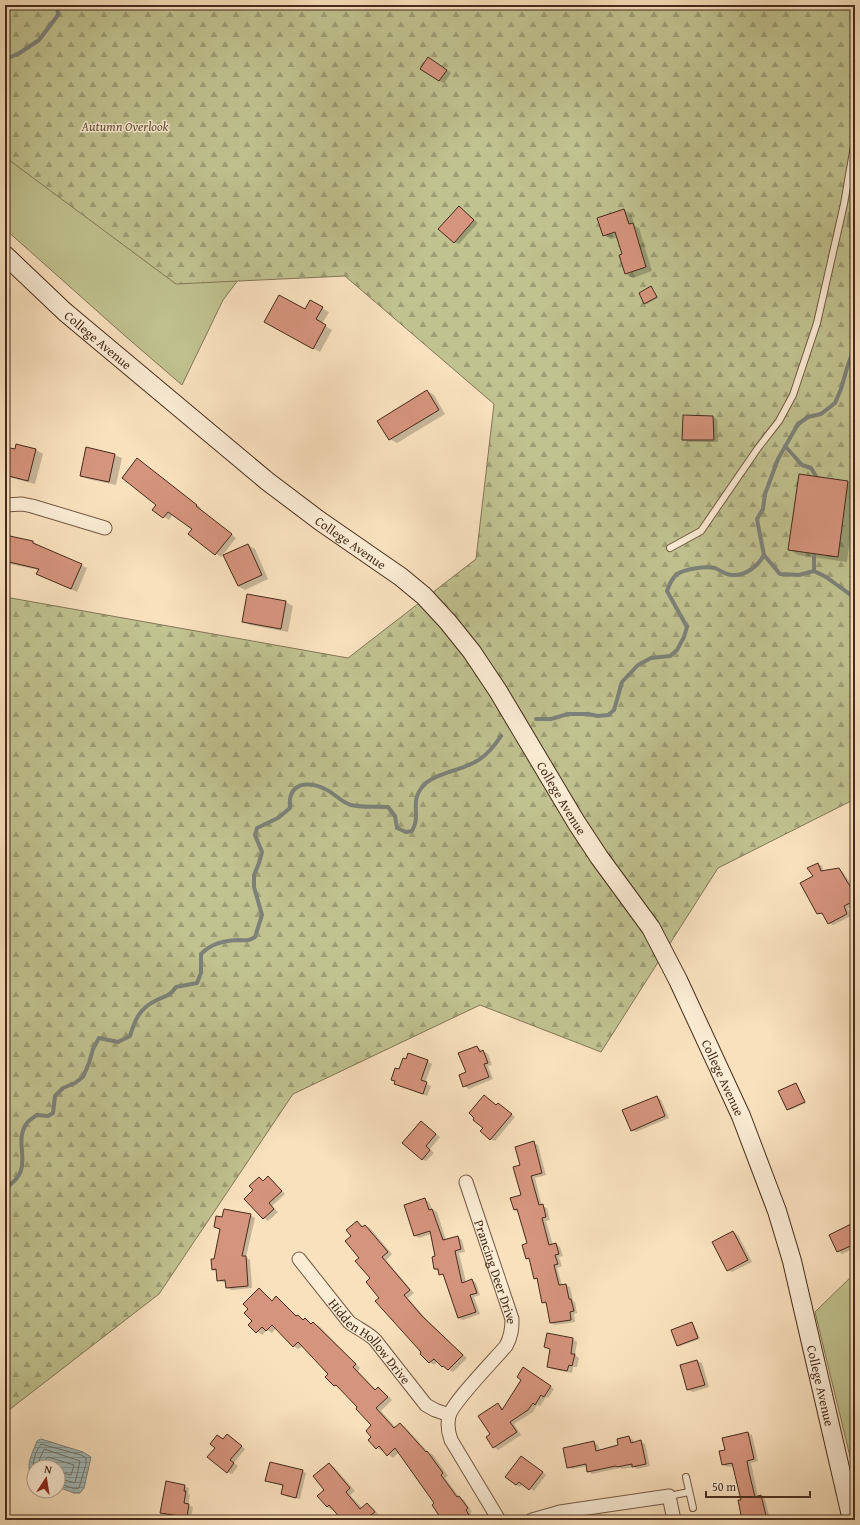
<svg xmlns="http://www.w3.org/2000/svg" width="860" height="1525" viewBox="0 0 860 1525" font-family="'Gentium Book Plus',serif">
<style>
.green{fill:#c0c290;stroke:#837655}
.forest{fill:url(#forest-firs);stroke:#837655}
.water{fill:url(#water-rules);stroke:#7d817a}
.shadow{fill:#0003}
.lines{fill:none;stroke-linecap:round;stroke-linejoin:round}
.shore{stroke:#74736a;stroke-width:1}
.stream{stroke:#7d817a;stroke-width:4}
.building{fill:#d5947d;stroke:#462b1a}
.lane-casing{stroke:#735843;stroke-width:8}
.street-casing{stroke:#735843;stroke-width:15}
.secondary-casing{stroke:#462b1a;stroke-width:20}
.lane{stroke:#fbecd5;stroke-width:6}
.street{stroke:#fbecd5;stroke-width:13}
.secondary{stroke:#fbecd5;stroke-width:18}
.labels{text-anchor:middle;stroke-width:3;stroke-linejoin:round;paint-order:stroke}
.park-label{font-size:13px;font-style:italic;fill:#645138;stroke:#fbecd5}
.street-label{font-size:13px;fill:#462b1a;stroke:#fbecd5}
</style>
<defs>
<pattern id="forest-firs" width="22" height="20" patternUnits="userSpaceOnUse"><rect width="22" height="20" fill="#c0c290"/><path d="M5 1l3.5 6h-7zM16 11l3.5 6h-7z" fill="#9e9e75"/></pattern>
<pattern id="water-rules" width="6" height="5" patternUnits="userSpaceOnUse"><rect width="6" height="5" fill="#a1bbba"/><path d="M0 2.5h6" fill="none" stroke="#859896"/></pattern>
</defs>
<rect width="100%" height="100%" fill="#f9e1be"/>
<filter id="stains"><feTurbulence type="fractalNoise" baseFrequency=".005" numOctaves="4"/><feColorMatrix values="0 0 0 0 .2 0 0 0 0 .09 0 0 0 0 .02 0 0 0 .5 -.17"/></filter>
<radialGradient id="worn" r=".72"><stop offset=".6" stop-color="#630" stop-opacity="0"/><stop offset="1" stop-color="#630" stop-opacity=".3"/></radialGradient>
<g class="green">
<path d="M5 5 245 271 223 300 182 385 124 335 5 229Z"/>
<path d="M855 1273V1477L815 1312Z"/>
</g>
<path class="forest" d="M5 5H855V799L718 868 601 1052 480 1005 293 1094 159 1294 5 1413V597L348 658 476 559 494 404 345 276 176 284 5 157Z"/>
<path class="water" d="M41 1439 83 1452 91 1457 84 1488 80 1493H74L58 1487V1467H34V1478C23 1469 33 1452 37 1441Z"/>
<g class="shadow">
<path d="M433 61 451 73 444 83 439 81Z"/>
<path d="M459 207 478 223 459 244 454 242Z"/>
<path d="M624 210 631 214 635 226 639 228 652 271 633 278 626 274 623 254 617 237 611 239 604 235 598 219Z"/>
<path d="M848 212H855V229L846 227Z"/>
<path d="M651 287 658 298 647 304 645 303Z"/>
<path d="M310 301 329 312 322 324 332 330 320 352 266 321 305 310Z"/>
<path d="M427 391 434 395 445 414 397 443 390 439 379 421Z"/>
<path d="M713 417 717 419 718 442H688L683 439Z"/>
<path d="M17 445 36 450 43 454 35 484 5 476V448L15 451Z"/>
<path d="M115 455 122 458 116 485 88 479 81 476Z"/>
<path d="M142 463 201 508 200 510 236 538 221 557 189 534 193 529 173 514 169 520 154 510 157 505Z"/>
<path d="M799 475 848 482 855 486V503L847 562 798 555 789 549Z"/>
<path d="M5 536 33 542 39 546 87 568 77 592 44 577 38 574 39 570 5 563Z"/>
<path d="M248 545 255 549 268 579 245 590 238 586Z"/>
<path d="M286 602 293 606 288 632 250 625 243 621Z"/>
<path d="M818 864 822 866 824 872 839 869 843 872 855 890V905L848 908 851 916 833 925 829 923 824 915 817 913Z"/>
<path d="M477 1047 488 1054 492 1065 488 1066 493 1079 469 1089 464 1086 467 1072Z"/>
<path d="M427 1061 432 1064 425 1083 431 1086 427 1096 400 1086 392 1079 399 1071Z"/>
<path d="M796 1084 797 1085 806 1103 790 1110 788 1109Z"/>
<path d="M657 1097 661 1100 669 1118 636 1132 631 1130Z"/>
<path d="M498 1104 515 1117 495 1141 490 1139 484 1128Z"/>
<path d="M425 1125 440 1137 430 1149 434 1153 426 1161 422 1159Z"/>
<path d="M534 1143 538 1145 546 1175 535 1178 542 1206 547 1208 550 1220 546 1221 553 1245 556 1244 560 1247 563 1256 559 1257 562 1266 557 1268 562 1285H566L570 1287 573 1301 575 1302 577 1313 574 1314 575 1322 555 1325 551 1323 547 1305 543 1302 539 1280 535 1278 531 1261 526 1258 528 1244 519 1212 514 1210 522 1196 521 1166Z"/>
<path d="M268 1177 272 1180 285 1194 272 1206 278 1212 268 1221 264 1218 254 1190 259 1178 264 1181Z"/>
<path d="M425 1200 429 1202 432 1209 437 1212 446 1240 458 1237 462 1240 465 1252 459 1253 466 1282 472 1280 476 1283 480 1295 474 1297 480 1314 463 1320 458 1318 445 1277 435 1269 437 1257 431 1234 419 1238 414 1235Z"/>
<path d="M250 1215 255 1218 246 1257 250 1260 252 1288 231 1290 227 1287 226 1282H222L218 1280 217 1272 213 1269 220 1230 215 1227 223 1218Z"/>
<path d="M357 1222 364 1227 366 1226 370 1228 392 1254 386 1260 414 1293 408 1298 427 1320 467 1358 453 1372 443 1366 438 1361 434 1365 421 1354 423 1352 380 1299 360 1258 353 1237Z"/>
<path d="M851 1226 855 1228V1248L842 1254 838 1251Z"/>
<path d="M733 1232 738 1235 752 1262 732 1272 727 1270Z"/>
<path d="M259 1290 273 1301 276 1298 281 1301 298 1317 312 1324 313 1323 319 1326 360 1368 358 1371 376 1390 378 1388 383 1391 392 1400 381 1411 396 1428 400 1424 405 1427 428 1452 433 1455 448 1476 445 1478 460 1498 464 1500 472 1512 470 1513 474 1518 471 1520H436L441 1516 436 1504 399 1452 393 1458 383 1450 382 1451 377 1448 373 1437V1425L359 1408 340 1388 335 1385 330 1374 303 1346 298 1349 293 1346 276 1328 272 1333 267 1330 262 1335 249 1325 254 1321 249 1309Z"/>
<path d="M692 1324 694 1325 700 1339 680 1346 678 1345Z"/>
<path d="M548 1335 573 1339 577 1342 575 1355 579 1358 577 1367H573L572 1373 552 1369 548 1367 551 1350 545 1347Z"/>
<path d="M697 1361 702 1363 709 1387 693 1392 688 1390Z"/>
<path d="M528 1371 554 1389 548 1398 546 1397 540 1406 537 1405 533 1412 514 1424 521 1435 498 1450 494 1447 487 1437 492 1434 498 1404 504 1409Z"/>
<path d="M748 1433 752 1435 758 1461 751 1463 758 1497 761 1496 765 1499 770 1520H743L742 1500 734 1466 728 1467 723 1465 720 1452 726 1450Z"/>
<path d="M218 1436 224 1440 232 1438 245 1449 234 1463 238 1466 232 1474 227 1472 216 1448Z"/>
<path d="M629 1437 633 1440 634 1443 641 1442 645 1444 650 1466 637 1469 634 1467 622 1469 620 1468 592 1474 588 1471 587 1466 572 1469 568 1467 594 1442 598 1445 600 1451 619 1446Z"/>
<path d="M526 1460 546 1475 534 1491 523 1484 520 1487 516 1485Z"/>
<path d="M329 1464 334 1467 355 1491 350 1495 362 1508 367 1504 372 1507 379 1515 373 1520H344L334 1509 332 1510 327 1507 326 1490Z"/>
<path d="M302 1471 306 1473 300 1499 286 1496 282 1493 283 1486 267 1481Z"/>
<path d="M184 1486 189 1488 188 1494 190 1495 188 1505 193 1507 191 1519 166 1515 161 1512Z"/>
</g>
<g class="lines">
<g class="shore">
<path d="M38 1467 40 1458 44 1449 80 1461 75 1483 58 1478"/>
<path d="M45 1467V1460L48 1457 74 1465 71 1475 58 1472"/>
<path d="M34 1472C31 1464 36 1450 41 1444L81 1455 86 1458V1464L79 1488 75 1489 58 1483"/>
</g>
<g class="stream">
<path d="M5 59 18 54 39 40 58 15 57 5"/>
<path d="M785 446 802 465 811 468 819 481"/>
<path d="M764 555 780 574 799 575 814 571 826 577 855 598"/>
<path d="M814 571V549"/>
<path d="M536 719H551L568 714H588L598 716 608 715 614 710 622 682 638 665 651 658 670 656 677 650 684 637 687 627 667 591C669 585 671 580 676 575 683 569 705 566 715 568 720 570 726 575 732 575 746 576 758 566 764 555L759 530 757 519 763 509 765 494 778 459 798 424 808 417 821 414 835 403 841 389 847 368 855 345"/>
<path d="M5 1188C38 1169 11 1144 27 1123 29 1120 34 1117 37 1115L48 1116 53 1113 55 1096 63 1088 75 1083 83 1077 89 1063 93 1049 99 1038 118 1042 130 1036C135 1020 139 1009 155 1001 166 995 169 997 176 987L197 983 201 973V954C211 944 222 941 237 940 246 940 247 942 255 937L262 915 254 887V875L259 863 262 852 255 835 257 828 278 818 290 808C290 804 289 799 291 795 296 781 314 783 325 789 334 793 341 802 351 805 363 808 376 806 388 807L395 816 397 828 406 832 412 831C422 814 408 802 424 785 430 778 441 775 449 772 475 764 486 759 501 736"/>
</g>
</g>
<g class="building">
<path d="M428 57 447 70 439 81 420 69Z"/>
<path d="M459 206 474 220 454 243 438 229Z"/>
<path d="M624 209 629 224 633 223 646 267 625 274 619 255 622 254 615 232 603 236 597 218Z"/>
<path d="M651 286 657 297 644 304 639 293Z"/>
<path d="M279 295 305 309 310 300 323 307 316 319 326 325 313 349 264 322Z"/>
<path d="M427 390 439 410 389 440 377 421Z"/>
<path d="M683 415 713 416 714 440H682Z"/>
<path d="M16 444 36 449 28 481 5 475V447L15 449Z"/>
<path d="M86 447 115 454 109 482 80 476Z"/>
<path d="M137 458 197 505 196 506 232 534 215 555 188 534 192 529 168 512 163 518 152 510 156 505 122 478Z"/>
<path d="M799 474 848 481 838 557 788 550Z"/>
<path d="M5 535 33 541V543L82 564 71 589 36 574 39 569 5 561Z"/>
<path d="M248 544 262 575 238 586 223 555Z"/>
<path d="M247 594 286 601 281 629 242 622Z"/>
<path d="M818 863 821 871 839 868 854 893V901L844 906 847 914 828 924 822 913 817 914 800 883 813 876 807 868Z"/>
<path d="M477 1046 480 1052 483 1050 488 1063 484 1064 489 1077 463 1087 459 1075 466 1072 458 1053Z"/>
<path d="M408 1053 428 1060 421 1080 427 1082 423 1094 394 1084 395 1081 391 1080 395 1068 399 1069 403 1058 406 1059Z"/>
<path d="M796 1083 805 1102 787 1110 778 1091Z"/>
<path d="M484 1095 496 1105 498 1103 512 1114 490 1140 480 1131 483 1128 473 1120 474 1118 469 1113Z"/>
<path d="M657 1096 665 1116 631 1131 622 1110Z"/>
<path d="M421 1121 436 1134 426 1146 430 1150 422 1160 402 1143Z"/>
<path d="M534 1141 542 1173 531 1176 539 1205 543 1204 546 1217 542 1218 549 1245 556 1243 559 1254 555 1255 558 1264 554 1265 559 1285 566 1284 569 1299H571L574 1311 570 1312 571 1320 550 1323 546 1302 542 1303 537 1278 534 1279 529 1258 526 1259 522 1245 527 1243 517 1209 514 1210 510 1198 521 1195 513 1167 520 1165 515 1147Z"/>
<path d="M268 1176 282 1191 269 1203 274 1209 263 1219 244 1199 253 1190 249 1186 259 1177 263 1181Z"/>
<path d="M425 1198 429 1210 432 1209 443 1240 458 1236 461 1249 455 1251 462 1283 472 1279 477 1293 470 1295 476 1312 458 1318 443 1274 439 1275 438 1269H434L432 1257 435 1256 430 1231 414 1236 404 1205Z"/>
<path d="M224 1209 251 1214 242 1256H246L248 1286 226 1288 225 1280 217 1281 216 1269 212 1270 211 1259H214L220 1229 214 1227 216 1216 222 1217Z"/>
<path d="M357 1221 362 1227 365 1225 388 1252 382 1257 410 1290 404 1295 422 1316 463 1355 448 1370 443 1366 442 1367 434 1359 429 1363 420 1354 421 1352 375 1301 379 1298 366 1282 370 1278 355 1261 359 1258 345 1241 351 1236 346 1230Z"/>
<path d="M851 1224 855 1233V1244L837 1252 829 1235Z"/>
<path d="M733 1231 748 1260 727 1271 712 1242Z"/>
<path d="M259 1288 272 1301 276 1296 296 1316 298 1315 303 1320 305 1318 311 1324 313 1322 356 1364 353 1367 375 1390 378 1387 388 1397 376 1408 394 1428 400 1423 426 1452 427 1451 443 1473 441 1475 457 1497 459 1496 468 1508 466 1510 469 1515 462 1520H442L432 1505 434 1503 395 1448 387 1456 379 1446 376 1449 368 1440 371 1437 366 1431 371 1425 356 1409 357 1407 336 1385 334 1386 325 1377 328 1374 298 1342 293 1347 272 1325 266 1331 262 1327 256 1333 248 1325 252 1321 244 1313 248 1309 243 1304Z"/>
<path d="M692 1322 698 1338 677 1346 671 1330Z"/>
<path d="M547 1333 573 1338 571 1354H575L572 1366 569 1365 567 1371 547 1367 550 1349 544 1347Z"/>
<path d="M697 1360 705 1385 687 1390 680 1365Z"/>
<path d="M523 1367 551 1386 544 1397 541 1395 535 1405 533 1403 528 1410 510 1422 517 1432 493 1448 486 1437 490 1434 478 1416 498 1403 502 1410 521 1380 517 1377Z"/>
<path d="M748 1432 754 1459 747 1461 749 1472 755 1497 761 1495 767 1520H742L738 1500H741L732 1463 722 1465 719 1451 725 1450 722 1438Z"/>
<path d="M227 1434 242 1446 230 1460 234 1463 227 1473 207 1457 215 1448 210 1444 217 1435 223 1439Z"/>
<path d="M629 1436 631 1443 641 1440 646 1464 632 1467V1464L617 1467 616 1466 587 1472 586 1464 567 1468 563 1448 594 1441 596 1451 618 1445 617 1439Z"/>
<path d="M521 1456 543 1472 529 1490 519 1482 516 1485 505 1477Z"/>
<path d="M270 1462 303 1470 296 1498 281 1494 283 1485 265 1481Z"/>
<path d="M329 1463 350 1488 346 1492 360 1509 367 1503 375 1512 368 1517 370 1520H342L329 1505 327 1507 317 1496 324 1490 313 1476Z"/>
<path d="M166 1481 185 1485 184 1491H186L184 1503 189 1504 187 1517 160 1513Z"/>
</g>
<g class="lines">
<defs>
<g id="lane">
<path d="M670 548 701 531 758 448 779 421 793 395 817 323 844 204 855 140"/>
<path d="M686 1477 693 1508"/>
<path d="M669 1496 689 1492"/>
</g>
<g id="street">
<path d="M5 505 22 504 32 506 105 528"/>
<path id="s1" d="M466 1182 512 1319C512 1330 511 1337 506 1346 495 1359 452 1403 449 1416 447 1425 448 1432 451 1440L499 1520"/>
<path id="s2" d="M299 1259 349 1322C358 1329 367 1332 375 1340L426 1405 435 1410 449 1415"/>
<path d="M532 1520 560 1512 669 1496 674 1520"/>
</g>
<g id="secondary">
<path id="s3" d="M5 255 65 312 267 481 320 521 401 577 424 596 448 622 472 652 498 691 576 822 599 857 651 928 678 980 741 1116 777 1211 792 1261 852 1520"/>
</g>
</defs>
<use href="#lane" class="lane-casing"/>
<use href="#street" class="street-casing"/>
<use href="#secondary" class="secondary-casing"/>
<use href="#lane" class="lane"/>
<use href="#street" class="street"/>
<use href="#secondary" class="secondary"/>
</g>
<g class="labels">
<g class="park-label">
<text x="125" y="131">Autumn Overlook</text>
</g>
<g class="street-label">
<text dy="5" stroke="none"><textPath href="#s3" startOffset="126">College Avenue</textPath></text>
<text dy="5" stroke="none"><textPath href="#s3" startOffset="450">College Avenue</textPath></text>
<text dy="5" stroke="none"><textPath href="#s3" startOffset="786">College Avenue</textPath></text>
<text dy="5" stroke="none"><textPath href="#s3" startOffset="1110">College Avenue</textPath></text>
<text dy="5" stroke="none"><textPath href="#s1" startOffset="95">Prancing Deer Drive</textPath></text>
<text dy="5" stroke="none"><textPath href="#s2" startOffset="109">Hidden Hollow Drive</textPath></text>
<text dy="5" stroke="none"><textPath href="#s3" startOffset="1434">College Avenue</textPath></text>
</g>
</g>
<rect width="860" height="1525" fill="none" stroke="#f9e1be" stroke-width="20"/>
<rect x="6" y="6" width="848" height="1513" fill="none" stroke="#462b1a" stroke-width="2"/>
<rect x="10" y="10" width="840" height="1505" fill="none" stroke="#462b1a"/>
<g transform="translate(46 1479) rotate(12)"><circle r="19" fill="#fbecd5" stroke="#b39f8a"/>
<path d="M0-3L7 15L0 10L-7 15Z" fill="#8f2418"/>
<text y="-6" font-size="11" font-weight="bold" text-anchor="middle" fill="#462b1a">N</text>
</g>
<path d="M706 1491v6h104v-6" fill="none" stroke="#462b1a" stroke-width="2"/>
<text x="712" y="1491" font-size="12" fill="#462b1a" stroke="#fbecd5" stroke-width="3" paint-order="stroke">50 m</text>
<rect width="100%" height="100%" filter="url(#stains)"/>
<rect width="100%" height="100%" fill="url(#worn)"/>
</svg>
